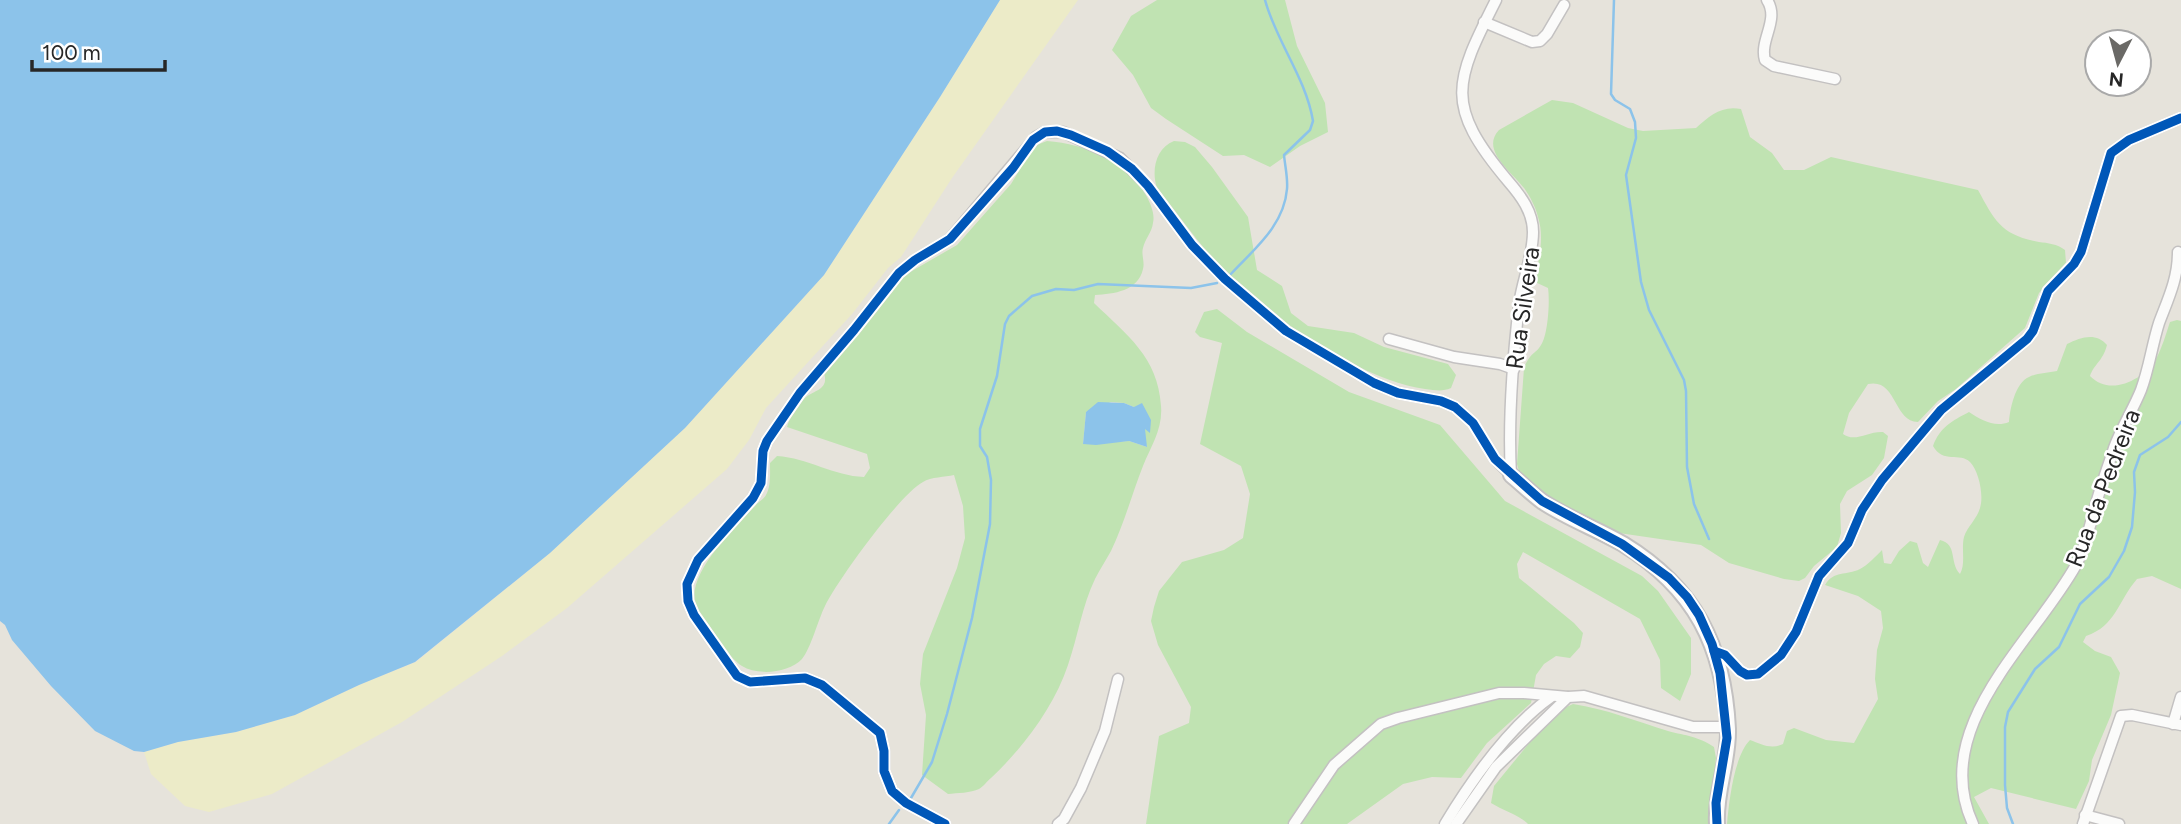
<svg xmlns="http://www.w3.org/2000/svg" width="2181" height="824" viewBox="0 0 2181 824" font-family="Figtree,sans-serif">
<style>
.green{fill:#c0e3b2;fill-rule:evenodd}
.sand{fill:#ecebc8}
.water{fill:#8cc3ea}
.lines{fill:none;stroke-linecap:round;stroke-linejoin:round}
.stream{stroke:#8cc3ea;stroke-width:2.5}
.street-casing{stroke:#c3c1c1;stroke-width:13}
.secondary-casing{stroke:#c3c1c1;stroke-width:18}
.street{stroke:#fbfbfa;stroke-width:10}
.secondary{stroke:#fbfbfa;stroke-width:14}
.cycleway-casing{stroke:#fff;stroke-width:13}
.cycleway{stroke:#0057b8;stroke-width:9}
.labels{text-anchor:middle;stroke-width:5;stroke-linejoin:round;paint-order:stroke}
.street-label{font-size:24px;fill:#272727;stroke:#fff}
</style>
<rect width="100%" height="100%" fill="#e6e3db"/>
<g class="green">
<path d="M1157 0H1285L1297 46 1325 103 1328 132 1300 146 1270 167 1244 155 1223 156 1166 119 1151 108 1133 75 1112 50 1131 16Z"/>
<path d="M1552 100 1573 103 1628 128 1643 131 1696 128C1709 116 1722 105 1741 109L1750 137 1772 153 1784 170H1804L1831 157 1978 190C1995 221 2001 235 2039 242 2048 243 2057 244 2065 250L2066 263 2039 293 2025 328 1956 389 1938 401 1918 422C1893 421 1897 378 1868 384L1849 413 1843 434C1855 443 1868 431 1883 432L1888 436 1884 458 1872 475 1847 491 1840 504 1841 533 1837 547 1814 566 1805 578 1799 581 1784 579 1729 563 1701 545 1612 532 1551 502 1519 471 1517 464 1524 368C1531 351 1535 355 1541 345 1548 335 1550 301 1548 288L1535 282C1538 260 1545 239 1538 217 1536 208 1530 196 1524 188 1512 172 1480 150 1499 130Z"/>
<path d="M1047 141C1086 144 1128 161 1147 197 1151 205 1155 214 1153 223 1152 232 1145 239 1143 248 1141 254 1145 262 1143 269 1138 291 1114 294 1095 295L1094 303C1127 335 1158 357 1161 406 1163 429 1151 446 1143 466 1132 494 1124 524 1111 551 1106 560 1100 569 1095 579 1082 606 1078 636 1068 665 1054 707 1023 748 991 778 987 781 983 787 979 789 971 793 957 793 948 794L922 775 926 715 920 684 923 654 957 568 965 538 963 506 954 475C945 477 931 477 923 482 900 494 837 581 825 606 818 620 811 648 802 659 789 673 758 676 742 666 729 658 699 617 695 602 688 572 736 526 755 506 758 502 764 499 766 495 771 486 770 473 770 463L777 456C808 458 834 476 864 477L870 468 867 454 787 427C791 415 796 405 806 397 816 390 829 389 824 373L905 275 957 245 1011 184 1034 146ZM1111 402 1124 403 1134 407 1147 447 1129 441 1083 444 1086 412Z"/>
<path d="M1174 141 1185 142 1195 147 1212 167 1248 217 1257 270 1282 286 1291 313 1308 326 1354 333 1384 347 1448 364 1456 375 1451 388C1442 392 1435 390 1425 389 1363 381 1268 316 1224 271 1200 246 1179 215 1157 188 1151 170 1156 148 1174 141Z"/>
<path d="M1217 309 1247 332 1349 392 1440 425 1505 501 1642 576 1658 591 1691 638V674L1680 701 1661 688 1660 660 1640 619 1523 552 1517 564 1519 578 1574 623 1583 633 1580 647 1570 658 1556 656 1544 664 1536 675 1531 703 1487 743 1461 778 1432 777 1403 784 1347 824H1146L1159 736 1189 723 1191 707 1158 645 1151 621 1154 607 1159 591 1182 562 1224 550 1243 538 1250 494 1241 466 1200 444 1222 343 1200 337 1195 332 1204 312Z"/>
<path d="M2177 320 2181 321V589L2152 576 2137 579C2118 601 2116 626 2086 636L2083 642 2095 651 2111 657 2120 673 2111 715 2092 760 2089 781 2076 809 1991 788 1974 797 1989 824H1727C1729 802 1734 756 1750 740 1761 744 1771 750 1783 744L1787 731 1794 728 1826 740 1854 743 1878 699 1875 679 1877 650 1883 628 1881 611 1858 596 1825 585C1834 570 1846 576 1860 569 1868 565 1876 556 1882 550L1884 563 1891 564 1899 551 1910 541 1917 543 1923 563 1928 567 1940 540C1958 544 1949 563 1960 574 1966 563 1961 549 1964 537 1967 527 1977 519 1980 508 1984 496 1979 471 1970 462 1960 452 1943 464 1933 446 1940 427 1952 421 1969 412 1981 420 1995 428 2009 422 2010 409 2015 383 2029 377 2037 373 2048 373 2057 371L2067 344C2081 337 2096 332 2107 345 2103 361 2094 364 2090 376 2110 397 2143 380 2156 359 2162 348 2166 334 2170 322Z"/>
<path d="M1573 704C1606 709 1636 721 1668 731 1687 736 1697 736 1714 747L1716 758 1709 824H1528C1521 816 1502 810 1491 803L1494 786 1530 742 1557 711Z"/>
</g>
<path class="sand" d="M1000 0H1078L952 178 901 257 888 268 852 314 766 408 749 440 727 469 567 608 502 656 402 722 272 794 209 812 185 806 151 774 144 752 178 742 236 732 295 715 359 685 416 662 550 553 685 428 824 275 940 97Z"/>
<g class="water">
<path d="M0 0H1000L940 97 824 275 685 428 550 553 415 662 359 685 295 715 236 732 178 742 144 752 134 751 95 731 51 686 12 640 5 625 0 621Z"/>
<path d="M1098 402 1124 403 1134 407 1142 403 1151 420 1150 433 1145 429 1147 447 1129 441 1096 445 1083 444 1086 412Z"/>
</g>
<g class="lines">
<g class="stream">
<path d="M1614 0 1611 94 1615 100 1630 109 1635 122 1636 138 1626 175 1641 282 1649 310 1684 380 1686 391 1687 467 1694 504 1709 539"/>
<path d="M1230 275C1254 249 1284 226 1287 189 1288 178 1285 166 1284 155L1310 130 1313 121C1306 78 1276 41 1265 0"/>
<path d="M911 798 932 762 947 714 972 618 990 524 991 480 987 457 980 446V429L997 376 1005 324 1009 316 1032 296 1056 289 1074 290 1098 284 1191 288 1217 283"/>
<path d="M889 824 899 810"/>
<path d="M2013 824 2007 808 2005 785V727L2008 712 2035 669 2059 647 2080 604 2109 577 2124 551 2132 527 2135 492 2134 472 2140 455 2168 437 2181 422"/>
</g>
<defs>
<g id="street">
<path d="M1496 0C1454 83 1444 105 1508 181 1521 196 1533 212 1533 232 1533 257 1522 281 1519 305 1513 357 1508 423 1511 475"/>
<path d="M1767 0C1780 20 1759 40 1765 60L1774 66 1835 79"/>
<path d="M1484 22 1532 42 1540 41 1547 34 1564 5"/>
<path d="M1389 339 1454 357 1500 364 1514 369"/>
<path d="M1714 651 1725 655 1740 671 1747 675 1758 674 1781 655 1796 632 1819 576 1848 543 1862 510 1882 480 1941 410 2027 339 2033 331 2048 291 2074 264 2081 252 2111 153 2129 140 2181 118"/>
<path d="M2173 724 2181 697"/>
<path d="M2085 815 2119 824"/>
<path d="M945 824 906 803 892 791 884 771V751L880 733 822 685 805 678 750 682 737 676 694 615 688 601 687 584 698 560 753 498 761 483 763 451 767 441 800 393 854 330 899 273 915 260 950 239 1036 137 1045 132H1063L1120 158 1148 186 1192 245 1225 279 1286 331 1374 383 1398 393 1441 401 1455 407 1473 423 1495 459 1511 475"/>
<path d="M1058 824 1064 819 1081 788 1105 731 1118 679"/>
<path d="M1294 824 1334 765 1381 724 1398 718 1499 693H1524L1568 697"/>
<path d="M1445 824C1471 781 1510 726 1551 697"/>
<path d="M1456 824 1496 767 1568 697 1584 696 1693 727H1728"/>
<path d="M1973 824C1928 727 2034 641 2076 565 2086 546 2090 524 2096 504 2101 485 2108 467 2114 448 2121 428 2133 410 2141 390 2149 369 2152 345 2159 323 2168 299 2178 279 2178 252"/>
<path d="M2083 824 2121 716 2132 715 2181 725"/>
</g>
<path id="secondary" d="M1511 475C1522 484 1532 494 1543 502 1569 519 1597 529 1623 544 1695 588 1724 646 1728 729 1729 761 1715 792 1717 824"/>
</defs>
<use href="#street" class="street-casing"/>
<use href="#secondary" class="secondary-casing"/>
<use href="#street" class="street"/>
<use href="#secondary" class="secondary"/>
<defs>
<g id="cycleway">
<path d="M1714 651 1725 655 1740 671 1747 675 1758 674 1781 655 1796 632 1819 576 1848 543 1862 510 1882 480 1941 410 2027 339 2033 331 2048 291 2074 264 2081 252 2111 153 2129 140 2181 118"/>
<path d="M945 824 906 803 892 791 884 771V751L880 733 822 685 805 678 750 682 737 676 694 615 688 601 687 584 698 560 753 498 761 483 763 451 767 441 800 393 854 330 899 273 915 260 950 239 1013 168 1033 140 1045 132 1057 131 1071 135 1107 151 1132 169 1148 186 1192 245 1225 279 1286 331 1374 383 1398 393 1441 401 1455 407 1473 423 1495 459 1542 501 1622 544 1669 578 1687 597 1699 615 1712 644 1720 673 1727 738 1716 803 1717 824"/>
</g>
</defs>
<use href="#cycleway" class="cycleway-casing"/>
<use href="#cycleway" class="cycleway"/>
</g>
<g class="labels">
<g class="street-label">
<text transform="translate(1523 308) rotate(-82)" y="8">Rua Silveira</text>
<text transform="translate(2103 488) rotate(-69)" y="8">Rua da Pedreira</text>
</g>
</g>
<g transform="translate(2118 63) rotate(186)"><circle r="33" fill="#ffffff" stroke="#a9a9a9" stroke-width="2"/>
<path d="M0-5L12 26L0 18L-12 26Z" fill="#6a6966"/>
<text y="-10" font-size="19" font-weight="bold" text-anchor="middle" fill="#272727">N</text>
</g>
<path d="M32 60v10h133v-10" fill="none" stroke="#272727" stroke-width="3.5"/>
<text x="42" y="60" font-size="21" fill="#272727" stroke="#ffffff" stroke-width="5" paint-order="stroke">100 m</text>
</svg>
